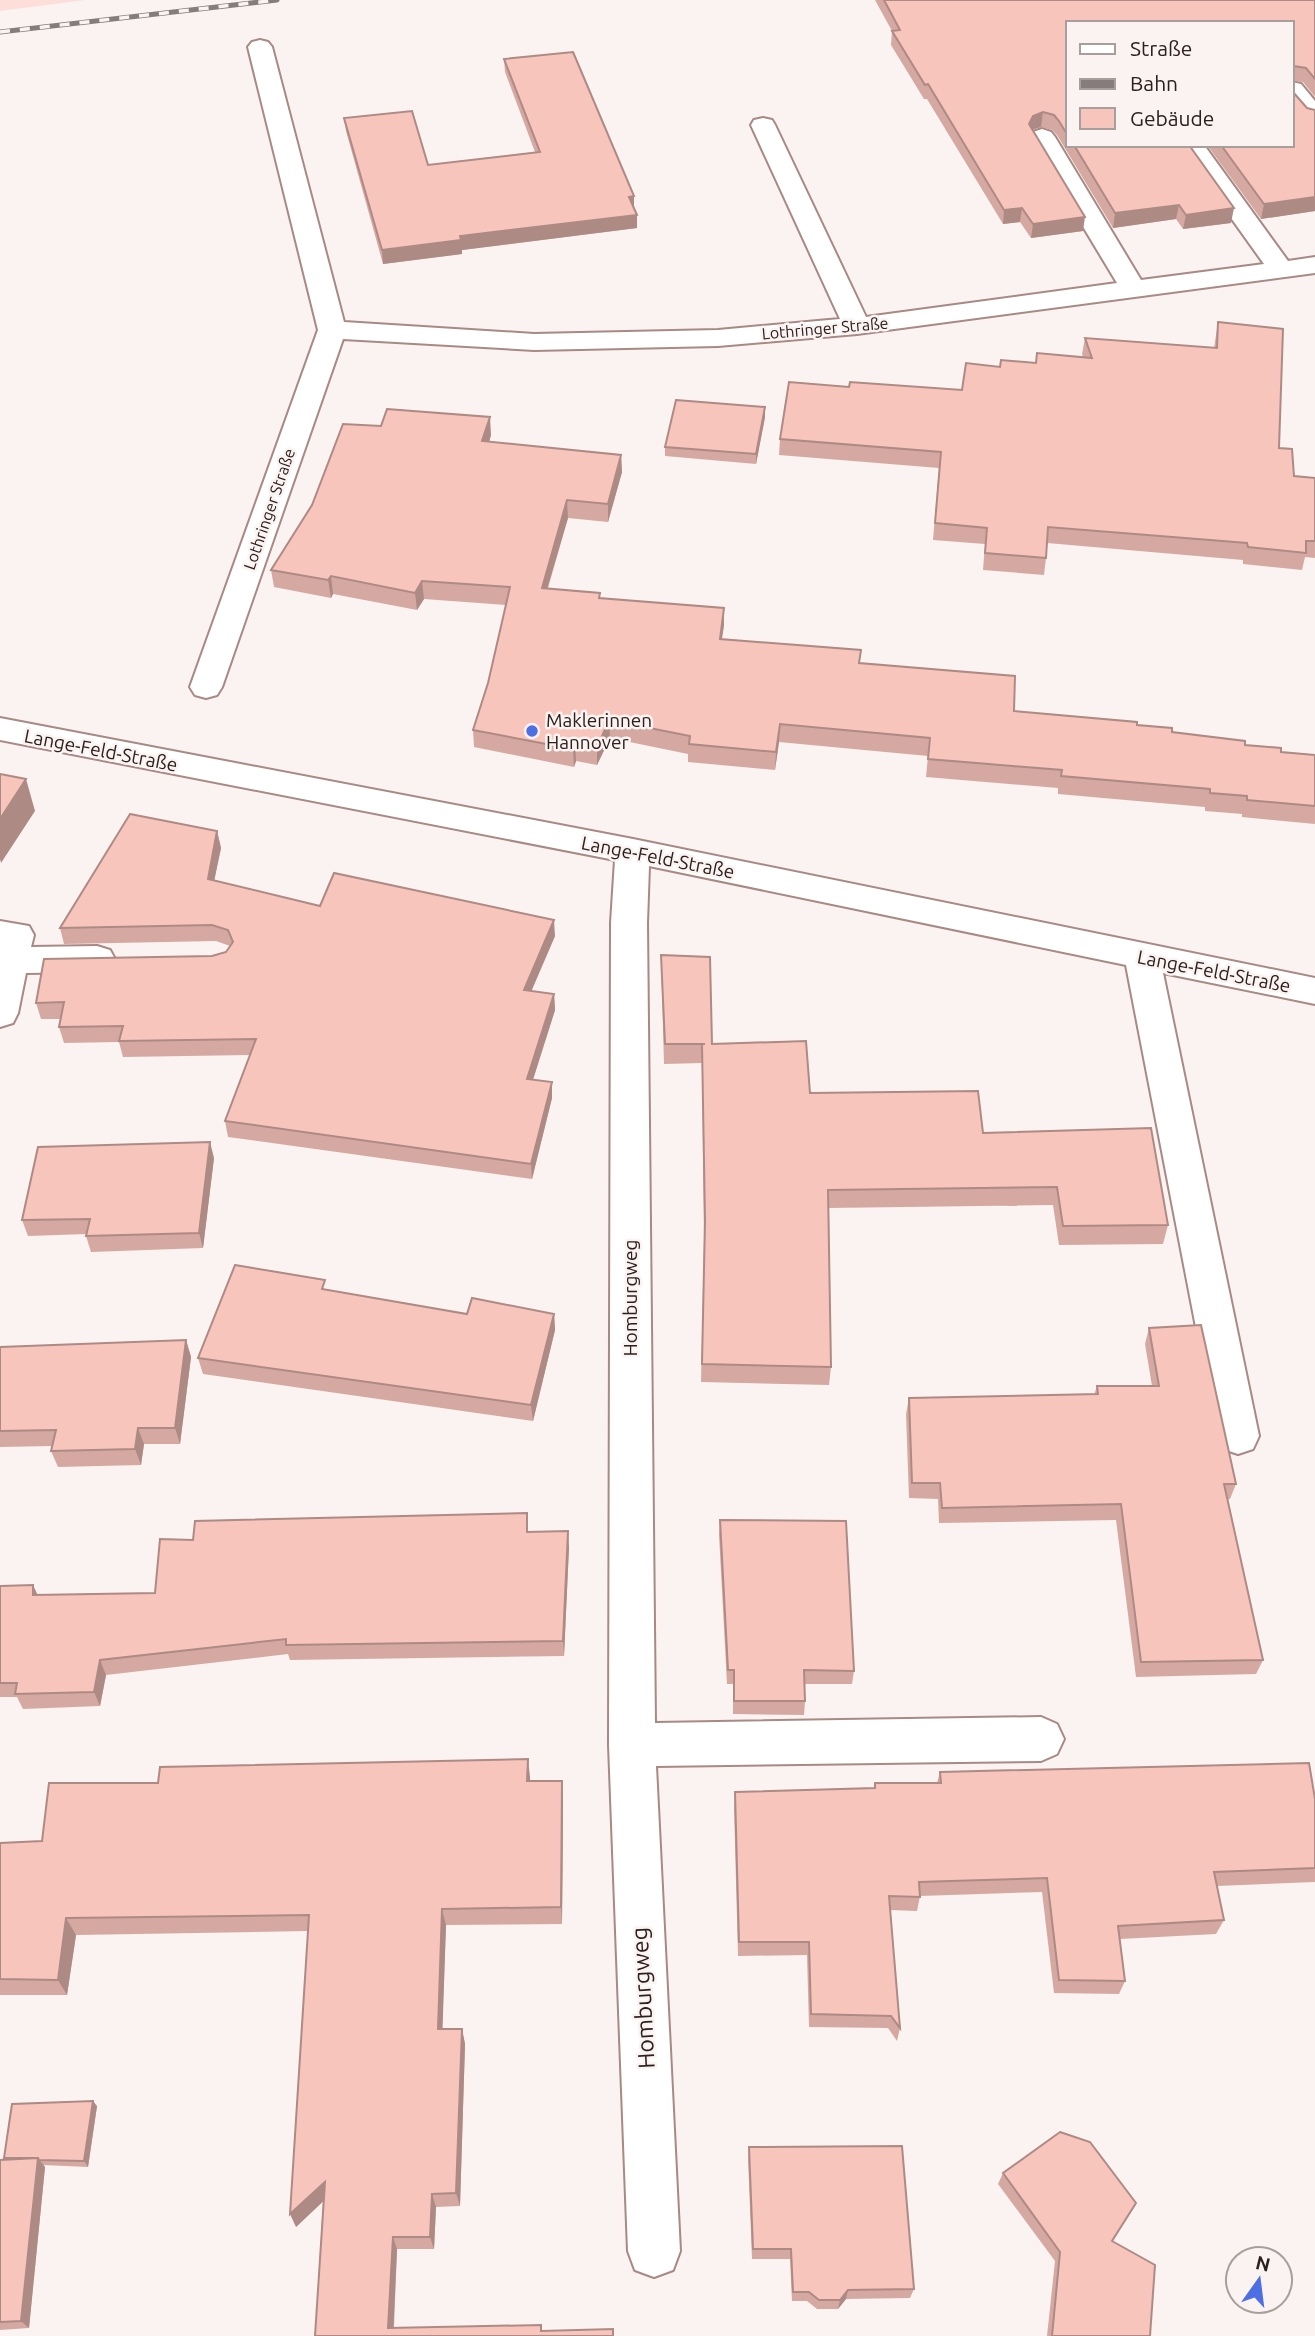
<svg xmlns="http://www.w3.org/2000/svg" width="1315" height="2336" viewBox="0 0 1315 2336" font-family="Ubuntu,sans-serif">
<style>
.green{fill:#fdded9}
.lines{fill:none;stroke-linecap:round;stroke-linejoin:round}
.minor-casing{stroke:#a88984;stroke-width:4}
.minor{fill:#fff;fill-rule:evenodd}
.rail-casing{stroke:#867c7b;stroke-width:5}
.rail{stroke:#faf3f2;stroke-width:3.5;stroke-dasharray:10;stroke-linecap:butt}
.wall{fill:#d5a9a2}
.shaded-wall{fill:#ae8a84}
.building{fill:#f8c5bc;stroke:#ae8a84;stroke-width:2}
.poi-dot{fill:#4e6fe3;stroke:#faf3f2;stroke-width:2.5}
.labels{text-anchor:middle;stroke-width:5;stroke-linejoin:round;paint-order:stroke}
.far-street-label{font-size:16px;fill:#2c201e;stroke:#faf3f2}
.poi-label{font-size:19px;fill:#2c201e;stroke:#faf3f2;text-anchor:start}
.street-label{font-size:19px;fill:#2c201e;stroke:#faf3f2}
.near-street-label{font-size:23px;fill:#2c201e;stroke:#faf3f2}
</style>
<rect width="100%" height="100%" fill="#faf3f2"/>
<path class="green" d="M0 0H85L0 11Z"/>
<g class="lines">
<defs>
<g id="minor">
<path d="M260 40 268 42 272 47 344 322 534 334 718 330 840 319 751 125 754 120 763 118 772 120 775 125 866 317 1117 283 1029 137 1033 132 1042 129 1051 132 1055 137 1141 280 1264 264 1179 145H1204L1288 261 1315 257V273L857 334 718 346 534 350 343 339 222 687 217 695 206 698 195 695 190 687 318 330 248 47 252 42Z"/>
<path d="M1292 82 1301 84 1315 101V123L1306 121 1292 105Z"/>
<path d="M0 718 633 839 1315 978V1004L1163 973 1259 1436 1253 1449 1238 1454 1223 1449 1217 1436 1126 965 649 866 647 923 655 1723 1041 1717 1057 1724 1064 1739 1057 1754 1041 1761 656 1766 680 2251 673 2270 654 2277 635 2270 628 2251 609 1745 611 923 615 860 0 740Z"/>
<path d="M0 921 29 926 34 935 31 947 97 946 110 950 115 959 110 968 97 972 26 973 18 1013 13 1023 0 1027Z"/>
</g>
</defs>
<use href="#minor" class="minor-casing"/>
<use href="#minor" class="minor"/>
<defs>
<path id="rail" d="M0 32 277 0"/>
</defs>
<use href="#rail" class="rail-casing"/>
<use href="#rail" class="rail"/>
</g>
<g class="wall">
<path d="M875 0H1315V97L1303 82 1293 81V92L1307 108 1315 110V211L1261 219 1207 145H1292L1068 23V145H1189L1231 223 1183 229 1176 219 1113 228 1057 135 1052 130 1041 127 1032 130 1083 231 1031 238 1020 222 1003 224 927 99H924L891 45 892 31Z"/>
<path d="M504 59 634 208 637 215V228L462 250V254L383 264 346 131 344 118 428 165 535 152 505 72Z"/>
<path d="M1218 322 1294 476 1315 478V558L1305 557 1302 570 1243 564V560L1047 543 1046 558 1044 575 983 570 985 544 933 540 939 468 779 455 780 439 849 387 962 390 1000 367 1001 360 1036 363 1083 357 1082 354 1085 338 1214 348Z"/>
<path d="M765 407V417L756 464 665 456V447Z"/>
<path d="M491 435 489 442 621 455 622 472 608 522 568 518 548 588 600 593V598L724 608V625L722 639 859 663 1014 711 1137 725 1281 752 1315 755V824L1242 817V814L1205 811V807L1058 794V788L926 777 928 756 779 742 775 770 688 762V754L610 738 597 765 576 761 574 767 474 747 473 730 488 683 506 605 424 599 417 610 333 594 331 598 274 587 271 570Z"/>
<path d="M217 831 221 848 214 881 320 906 555 936 531 991 554 994 555 1010 533 1080 552 1082V1098L532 1179 228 1137 225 1121 250 1055 123 1057 119 1042 64 1043 59 1027 61 1019H41L36 1003 226 952 230 946 216 941 64 944 60 928Z"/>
<path d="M661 955 712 1044 810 1093 983 1133 1168 1225 1163 1244 1059 1245 1053 1205 829 1208 831 1367 829 1385 701 1382 704 1239 702 1063 664 1064Z"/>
<path d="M214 1158 203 1248 91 1252 86 1236 87 1234 28 1236 22 1220Z"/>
<path d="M327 1290 467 1314H554L555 1330 533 1421 203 1374 198 1358Z"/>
<path d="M1149 1328 1236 1484 1230 1499H1228L1263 1660 1256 1674 1136 1677 1116 1520 939 1523 938 1499 909 1498 906 1414 909 1398 1094 1395 1097 1386H1152L1145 1344Z"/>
<path d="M186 1340 191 1357 180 1444H144L141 1465 58 1467 51 1451 52 1446 0 1447V1347Z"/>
<path d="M720 1520 854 1671 852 1684H805V1701L804 1715 733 1714V1684H727L719 1535Z"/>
<path d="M528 1532 569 1547 564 1656 290 1660 288 1654 106 1675 100 1706 23 1709 17 1697H0V1586L38 1595 155 1593 193 1540Z"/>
<path d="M940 1772 1315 1799V1882L1217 1886 1224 1920 1216 1934 1120 1939 1125 1981 1119 1994 1054 1993 1042 1892 920 1896 917 1911 890 1910 900 2028 897 2041 888 2028 809 2027 807 1955 738 1956 734 1807 735 1792 874 1788 875 1783H937Z"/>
<path d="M530 1777V1781L563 1799 562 1924 446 1925 442 2029H462L465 2044 460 2206 436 2207 434 2249H397L394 2328 541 2325 542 2331 613 2336H315L323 2201 296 2227 308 1931 76 1935 67 1995H0V1843L42 1841 158 1783Z"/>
<path d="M97 2106 88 2167 43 2165 45 2167 29 2328 0 2330V2160H6L4 2158Z"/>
<path d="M749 2147 914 2289 910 2298 846 2299 838 2309H817L807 2301H792L790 2259H752L748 2158Z"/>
<path d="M1003 2173 1112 2241 1150 2336H1047L1055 2261 998 2184Z"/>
</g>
<g class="shaded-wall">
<path d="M1043 112 1041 127 1031 130 1029 124 1033 116Z"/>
<path d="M634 196V210L629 197Z"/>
<path d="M1315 197V211L1261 219 1264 204Z"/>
<path d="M1179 205 1176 219 1113 228 1115 213Z"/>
<path d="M1022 208 1020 222 1003 224 1004 210Z"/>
<path d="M1234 208 1231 223 1183 229 1186 215Z"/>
<path d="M637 215V228L462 250V254L383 264 382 250 460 236Z"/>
<path d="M1085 217 1083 231 1031 238 1033 224Z"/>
<path d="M765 407V417L756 464V454Z"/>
<path d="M490 417 491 435 484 459 482 441Z"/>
<path d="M621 455 622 472 608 522V504Z"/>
<path d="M567 500 568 518 542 606V588Z"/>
<path d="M331 576 333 594 331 598 328 580Z"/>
<path d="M422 581 424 599 417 610 415 593Z"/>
<path d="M724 608V625L719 656 720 639Z"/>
<path d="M609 720 610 738 597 765V748Z"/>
<path d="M780 724 779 742 775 770 776 752Z"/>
<path d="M575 743 576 761 574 767 573 749Z"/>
<path d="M26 779 35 811 1 863 0 859V819Z"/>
<path d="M217 831 221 848 211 896 208 879Z"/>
<path d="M554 920 555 936 525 1006 524 990Z"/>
<path d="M554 994 555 1010 528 1095 527 1079Z"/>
<path d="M552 1082V1098L532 1179 531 1164Z"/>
<path d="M210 1142 214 1158 203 1248 199 1233Z"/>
<path d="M554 1314 555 1330 533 1421 531 1405Z"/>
<path d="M186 1340 191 1357 180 1444 175 1428Z"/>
<path d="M138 1428 144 1444 141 1465 135 1449Z"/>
<path d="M568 1531 569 1547 564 1656 563 1641Z"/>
<path d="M33 1585 40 1600 33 1595Z"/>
<path d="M100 1660 106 1675 100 1706 94 1692Z"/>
<path d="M528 1759 530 1777 529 1799 527 1781Z"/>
<path d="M562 1781 563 1799 562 1924 561 1907Z"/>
<path d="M442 1909 446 1925 442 2044 438 2029Z"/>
<path d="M66 1918 76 1935 67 1995 58 1980Z"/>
<path d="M462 2029 465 2044 460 2206 456 2193Z"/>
<path d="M93 2101 97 2106 88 2167 84 2161Z"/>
<path d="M38 2158 45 2167 29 2328 21 2321Z"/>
<path d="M325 2182 330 2195 296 2227 290 2214Z"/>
<path d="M432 2194 436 2207 434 2249 430 2237Z"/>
<path d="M393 2237 397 2249 393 2336 388 2328Z"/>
<path d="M848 2290 846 2299 838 2309 840 2300Z"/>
</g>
<g class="building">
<path d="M884 0H1315V79L1306 68 1293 66V92L1307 108 1315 110V197L1264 204 1221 145H1292V23H1068V136L1059 121 1054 115 1043 112 1033 116 1029 124 1085 217 1033 224 1022 208 1004 210 928 84 925 85 892 31 900 30Z"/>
<path d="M573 52 634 196 629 197 637 215 460 236 461 240 382 250 344 118 412 111 428 165 540 152 504 59Z"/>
<path d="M1074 145H1189L1234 208 1186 215 1179 205 1115 213Z"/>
<path d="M1218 322 1283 329 1279 448 1292 449 1294 476 1315 478V541H1306V553L1248 547 1247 543 1048 527 1046 558 985 553 987 528 935 523 941 452 780 439 789 382 849 387 850 382 962 390 966 363 1000 367 1001 360 1036 363 1037 353 1092 358 1085 338 1217 348Z"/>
<path d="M676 400 765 407 756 454 665 447Z"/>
<path d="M387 409 490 417 482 441 621 455 608 504 567 500 542 588 600 593 599 598 724 608 720 639 861 650 859 663 1015 676 1014 711 1137 722V725L1172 728V732L1245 741V745L1281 748V752L1315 755V806L1247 800V796L1210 793V789L1061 776 1062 770 928 759 930 738 780 724 776 752 689 744 690 736 609 720 597 748 575 743 573 749 473 730 488 683 510 587 422 581 415 593 331 576 328 580 271 570 312 505 343 424 381 426Z"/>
<path d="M0 774 26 779 0 819Z"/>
<path d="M130 814 217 831 208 879 320 906 334 873 554 920 524 990 554 994 527 1079 552 1082 531 1164 225 1121 256 1039 119 1041 123 1026 59 1027 64 1002 36 1003 44 959 212 956 226 952 233 942 228 930 212 925 60 928Z"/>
<path d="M661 955 710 957 712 1044 806 1041 810 1093 978 1091 983 1133 1151 1128 1168 1225 1063 1226 1057 1187 828 1190 831 1367 702 1364 705 1221 702 1044H705H665Z"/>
<path d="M210 1142 199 1233 86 1236 90 1219 22 1220 38 1147Z"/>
<path d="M235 1265 325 1280 322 1289 467 1314 472 1298 554 1314 531 1405 198 1358Z"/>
<path d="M1201 1325 1236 1484H1224L1263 1660 1141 1662 1121 1504 942 1508 940 1483H912L909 1398 1098 1394 1097 1386H1159L1149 1328Z"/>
<path d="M186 1340 175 1428H138L135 1449 51 1451 56 1430 0 1431V1347Z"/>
<path d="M527 1513V1532L568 1531 563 1641 286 1645V1639L100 1660 94 1692 15 1694 17 1683H0V1586L33 1585V1595L155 1593 160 1539 193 1540 195 1521Z"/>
<path d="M720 1520 846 1521 854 1671 804 1670 805 1701H734V1670H728Z"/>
<path d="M528 1759 527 1781H562L561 1907 442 1909 438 2029H462L456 2193 432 2194 430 2237H393L388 2328 541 2325V2331L613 2329V2336H315L325 2182 290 2214 309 1915 66 1918 58 1980 0 1979V1843L42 1841 49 1783H158L160 1767Z"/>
<path d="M1309 1763 1315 1799V1868L1214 1872 1224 1920 1118 1926 1125 1981 1059 1980 1047 1878 919 1882 920 1897 889 1896 900 2028 891 2016 811 2014 809 1942H739L735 1792 875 1788V1783H941L940 1772Z"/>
<path d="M93 2101 84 2161 39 2160 38 2158H4L12 2104Z"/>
<path d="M1060 2132 1090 2142 1136 2203 1112 2241 1155 2265 1150 2336H1052L1060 2252 1003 2173Z"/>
<path d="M902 2146 914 2289 848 2290 840 2300H819L809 2292H793L791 2249H753L749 2147Z"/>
<path d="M38 2158 21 2321 0 2322V2160Z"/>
</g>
<circle class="poi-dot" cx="532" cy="731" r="7"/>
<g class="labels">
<g class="far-street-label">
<text transform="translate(825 328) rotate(-5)" y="6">Lothringer Straße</text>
<text transform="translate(269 509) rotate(-71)" y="6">Lothringer Straße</text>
</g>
<g class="poi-label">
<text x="546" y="727">Maklerinnen<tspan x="546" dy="22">Hannover</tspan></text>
</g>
<g class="street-label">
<text transform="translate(101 750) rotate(11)" y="7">Lange-Feld-Straße</text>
<text transform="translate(658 857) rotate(11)" y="7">Lange-Feld-Straße</text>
<text transform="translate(1214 971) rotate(11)" y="7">Lange-Feld-Straße</text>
<text transform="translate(630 1298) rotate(-90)" y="7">Homburgweg</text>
</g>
<g class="near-street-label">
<text transform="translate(643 1998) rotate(-93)" y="8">Homburgweg</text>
</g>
</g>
<rect x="1066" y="21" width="228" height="126" fill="#faf3f2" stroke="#a89f9d" stroke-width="2"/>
<rect x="1080" y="44" width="35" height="10" fill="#ffffff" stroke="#a89f9d" stroke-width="2"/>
<text x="1130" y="56" font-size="21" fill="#2c201e">Straße</text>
<rect x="1080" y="79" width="35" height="10" fill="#867c7b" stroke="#a89f9d" stroke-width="2"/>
<text x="1130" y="91" font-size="21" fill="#2c201e">Bahn</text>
<rect x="1080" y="108" width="35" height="21" fill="#f8c5bc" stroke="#a89f9d" stroke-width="2"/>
<text x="1130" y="126" font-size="21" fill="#2c201e">Gebäude</text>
<g transform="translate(1259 2280) rotate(14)"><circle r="33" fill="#faf3f2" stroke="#a89f9d" stroke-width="2"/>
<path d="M0-5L12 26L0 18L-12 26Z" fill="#4e6fe3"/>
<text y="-10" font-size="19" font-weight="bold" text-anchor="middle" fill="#2c201e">N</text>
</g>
</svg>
